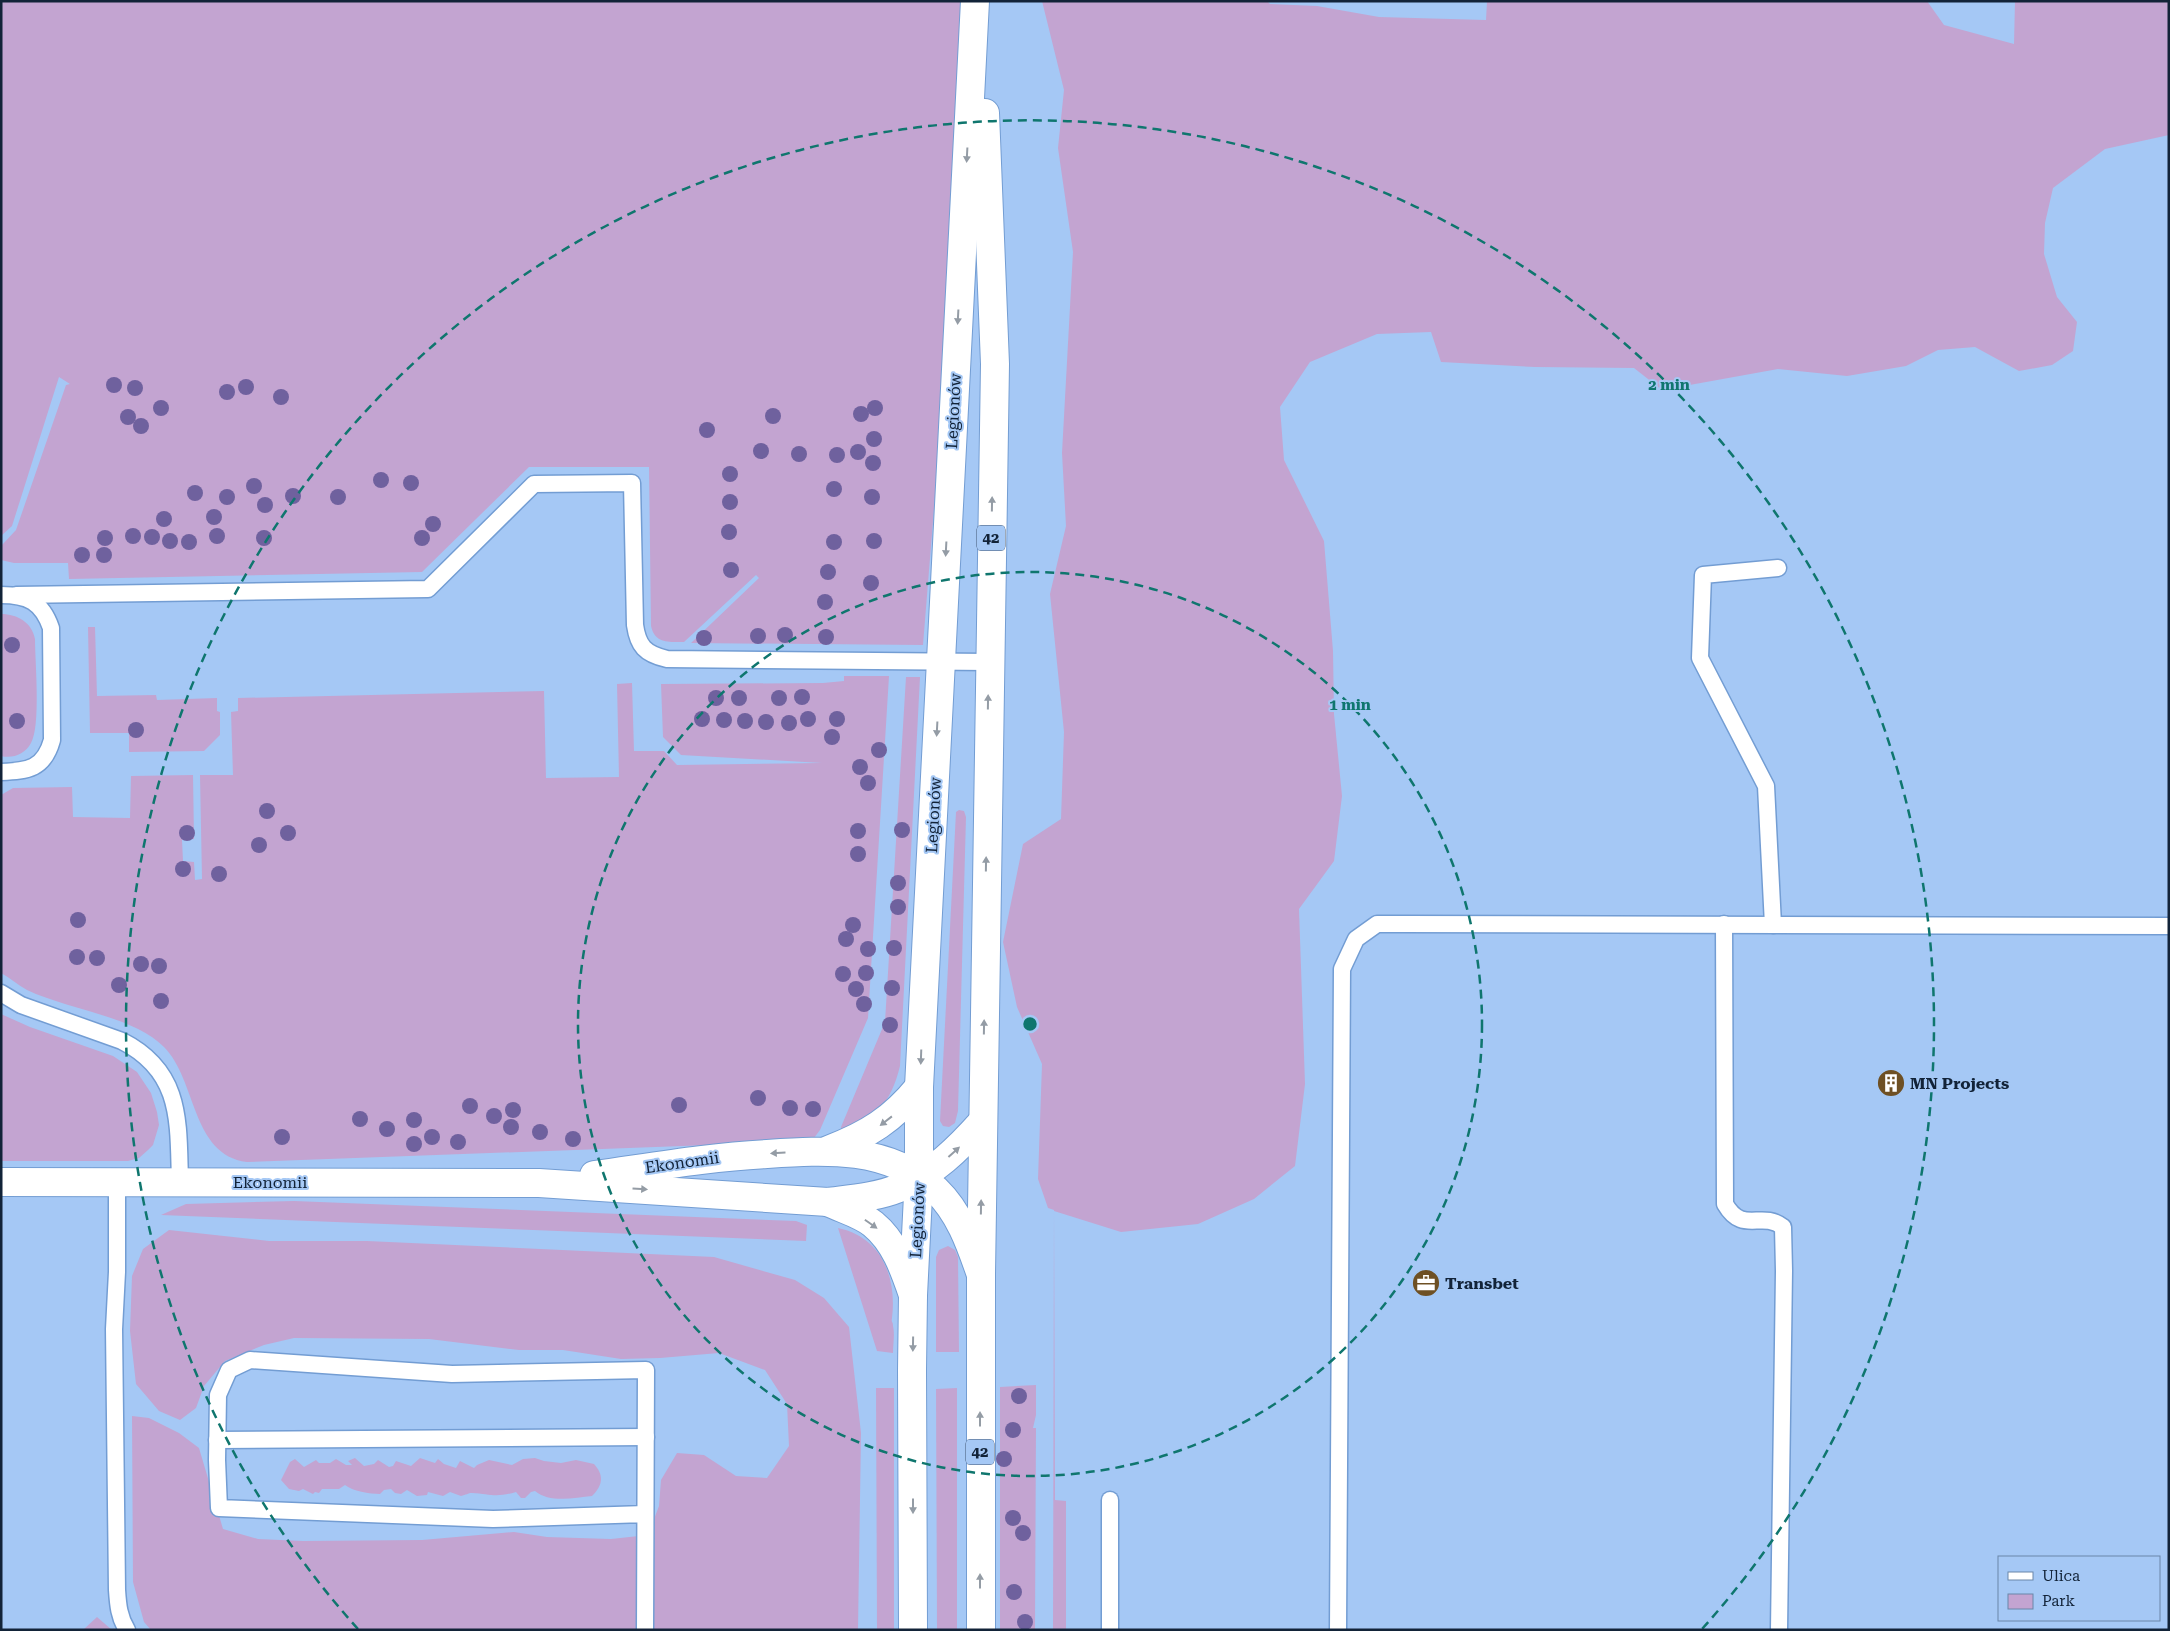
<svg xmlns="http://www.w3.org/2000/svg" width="2170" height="1631" viewBox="0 0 2170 1631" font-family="'Roboto Serif',serif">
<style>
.green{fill:#c3a4d1}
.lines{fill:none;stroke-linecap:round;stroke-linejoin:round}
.lane-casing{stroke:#739dd3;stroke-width:19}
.secondary-casing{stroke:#739dd3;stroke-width:30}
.primary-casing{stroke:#739dd3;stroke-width:30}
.lane{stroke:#fff;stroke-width:16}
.secondary{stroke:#fff;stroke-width:28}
.primary{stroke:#fff;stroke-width:28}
.tree{fill:#6f619e}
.oneway{fill:#949ca5}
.ring{fill:none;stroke:#0f766e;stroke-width:2.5;stroke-dasharray:9 6}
.labels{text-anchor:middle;stroke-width:4;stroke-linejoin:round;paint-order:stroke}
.shield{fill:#a5c8f5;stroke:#3e5471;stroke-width:1}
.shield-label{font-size:15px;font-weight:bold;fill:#122338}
.street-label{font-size:16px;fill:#122338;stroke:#a5c8f5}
.poi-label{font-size:16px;font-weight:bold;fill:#122338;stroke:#a5c8f5;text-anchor:start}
.centre{fill:#0f766e;stroke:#a5c8f5;stroke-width:2.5}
.ring-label{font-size:15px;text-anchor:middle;font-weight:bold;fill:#0f766e;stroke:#a5c8f5;stroke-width:4;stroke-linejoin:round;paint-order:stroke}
</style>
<rect width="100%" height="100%" fill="#a5c8f5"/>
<g class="green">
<path d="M1 1H975L923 645 691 643 759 578 756 575 684 642C669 642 655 644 651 626L649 467H529L422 572 69 579 68 563H14L1 560V546L16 530 66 385 70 384 59 377 12 526 1 536Z"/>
<path d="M1042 1H1267L1270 4 1317 6 1379 17 1486 20 1487 1H1927L1944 25 2014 44 2015 1H2169V135L2105 149 2053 188 2045 223 2044 254 2057 297 2077 322 2073 351 2052 365 2019 371 1975 347 1938 350 1906 366 1847 376 1778 369 1662 390 1634 368 1535 367 1441 362 1431 332 1377 334 1310 362 1280 407 1284 460 1324 541 1333 651 1334 714 1342 796 1334 861 1299 909 1305 1084 1295 1166 1254 1199 1198 1224 1121 1232 1054 1211 1055 1500 1066 1501V1630H1053L1054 1210 1048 1208 1038 1179 1042 1064 1017 1007 1003 942 1023 844 1061 819 1064 732 1050 594 1066 526 1062 453 1073 252 1058 148 1064 90Z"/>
<path d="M1 614C18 614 32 623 35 639 35 662 41 726 31 743 25 754 13 759 1 756Z"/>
<path d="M88 627H95L97 696 156 695 157 700 217 698V711L220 712V735L204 751 129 752V733H90Z"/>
<path d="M844 676H889L868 1018 820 1130 814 1138 763 1143 247 1162C191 1155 197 1080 164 1047 134 1016 66 1009 27 990 18 985 10 978 1 973V795L13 788 72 787 73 817 130 818 131 776 193 775 194 839 182 840 183 861 194 862 195 880 202 879 200 775H233L231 712 238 711V698L544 691 546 778 619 777 617 684 632 683 634 751H664L677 765 822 763 681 755 663 737 661 684 823 683 844 681Z"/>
<path d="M906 677H920L900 1066C890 1106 876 1115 842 1134L841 1127 885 1022Z"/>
<path d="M959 810 964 811 966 817 958 1111 955 1123 949 1127 943 1126 940 1121 956 812Z"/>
<path d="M1 1014 30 1027 113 1056 137 1072 151 1093 157 1112 159 1125 153 1145 148 1150 139 1158 128 1161H1Z"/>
<path d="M294 1201 796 1221 807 1225 806 1241 161 1215 186 1204Z"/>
<path d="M838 1228C882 1237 897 1278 892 1318 891 1323 893 1321 893 1326 895 1334 893 1344 893 1353L877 1351Z"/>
<path d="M169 1230 269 1241H367L714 1257 795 1280 824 1298 849 1327 861 1433 858 1630H151L144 1622 133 1582 132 1416 149 1418 179 1433 199 1448 223 1529 258 1539 303 1541 422 1540 514 1532 547 1537 611 1539 648 1535 659 1506 661 1480 677 1453 704 1455 736 1476 767 1478 789 1446 787 1404 765 1370 719 1353 660 1358 621 1359 563 1350H519L429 1339 294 1338 264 1345 225 1361 204 1386 196 1408 180 1420 159 1411 136 1384 130 1331 132 1276 143 1249Z"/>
<path d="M948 1246 955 1250 958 1257 959 1352H936V1257L939 1250Z"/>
<path d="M1036 1385V1415L1033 1428H1036L1035 1630H1000V1387Z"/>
<path d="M876 1388H894V1630H877Z"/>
<path d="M957 1388V1630H937L936 1389Z"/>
<path d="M355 1458 364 1466 374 1464 378 1460 389 1467 393 1466 396 1461 411 1466 420 1458 435 1463 438 1459 444 1464 456 1468 460 1461 474 1468 477 1465 489 1460 512 1465 523 1459 535 1458 544 1461 561 1463 576 1460 594 1464C605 1476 602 1486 592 1496 574 1498 549 1503 535 1491L531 1492 525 1498H521L516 1492C496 1498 490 1494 472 1493 468 1493 466 1495 461 1496L450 1492 443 1496 428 1492 427 1495 417 1496 407 1490 401 1494 395 1493 391 1489 384 1490 380 1494C370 1494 352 1491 345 1485L339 1489H322L319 1493 315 1492 313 1494 303 1489 299 1491 289 1489 281 1480 290 1462 295 1459 304 1467 316 1460 319 1463H330L336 1459 346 1465H352L348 1461Z"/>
<path d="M97 1617 112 1630H83Z"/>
</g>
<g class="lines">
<defs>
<g id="lane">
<path d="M1 595C28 595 42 602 51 628L52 740C44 769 28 771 1 772"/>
<path d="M16 595 428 589 534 484 632 483 635 625C638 646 645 654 667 659L989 662"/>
<path d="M1724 924 1725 1204C1743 1235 1761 1210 1783 1227L1784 1271 1779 1630"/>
<path d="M1773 925 1766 786 1700 658 1703 575 1778 568"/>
<path d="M1 993 21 1005 122 1041C183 1072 178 1123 180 1182"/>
<path d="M117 1182V1272L114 1329 117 1590C118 1605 119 1617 127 1630"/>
<path d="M217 1440 646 1437"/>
<path d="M1110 1500V1630"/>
<path d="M645 1514 493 1519 219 1508 217 1460 218 1395 229 1370 250 1360 452 1374 646 1370 645 1630"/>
<path d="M1338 1630 1342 969 1356 939 1377 924H1403L2169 926"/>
</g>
<g id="secondary">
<path d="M828 1150C868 1135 893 1119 919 1087"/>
<path d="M594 1175C652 1167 709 1157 767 1154 826 1150 889 1146 936 1190 959 1212 970 1243 980 1272"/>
<path d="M1 1182 539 1183 828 1202C851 1199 877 1197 899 1188 933 1174 959 1148 983 1121"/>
<path d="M828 1202C842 1209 861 1214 873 1224 895 1242 904 1269 913 1295"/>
</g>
<g id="primary">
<path d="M913 1630 912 1370 913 1295 919 1176V1087L975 1"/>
<path d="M981 1630V1274L995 364 985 113"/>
</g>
</defs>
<use href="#lane" class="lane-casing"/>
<use href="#secondary" class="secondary-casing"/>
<use href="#primary" class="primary-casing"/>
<use href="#lane" class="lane"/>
<use href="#secondary" class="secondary"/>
<use href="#primary" class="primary"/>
</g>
<g class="tree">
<circle cx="114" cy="385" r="8"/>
<circle cx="246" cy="387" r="8"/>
<circle cx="135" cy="388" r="8"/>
<circle cx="227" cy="392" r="8"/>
<circle cx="281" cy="397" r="8"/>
<circle cx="161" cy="408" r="8"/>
<circle cx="875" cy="408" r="8"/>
<circle cx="861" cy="414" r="8"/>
<circle cx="773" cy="416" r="8"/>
<circle cx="128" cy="417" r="8"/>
<circle cx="141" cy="426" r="8"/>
<circle cx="707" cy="430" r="8"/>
<circle cx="874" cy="439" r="8"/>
<circle cx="761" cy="451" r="8"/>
<circle cx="858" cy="452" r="8"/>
<circle cx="799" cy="454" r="8"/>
<circle cx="837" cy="455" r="8"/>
<circle cx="873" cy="463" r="8"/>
<circle cx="730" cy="474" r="8"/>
<circle cx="381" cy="480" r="8"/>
<circle cx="411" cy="483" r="8"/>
<circle cx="254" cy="486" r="8"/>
<circle cx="834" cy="489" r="8"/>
<circle cx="195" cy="493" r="8"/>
<circle cx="293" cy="496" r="8"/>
<circle cx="227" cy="497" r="8"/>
<circle cx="338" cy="497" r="8"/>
<circle cx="872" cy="497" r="8"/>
<circle cx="730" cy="502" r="8"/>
<circle cx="265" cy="505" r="8"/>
<circle cx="214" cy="517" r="8"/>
<circle cx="164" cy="519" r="8"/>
<circle cx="433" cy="524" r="8"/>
<circle cx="729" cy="532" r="8"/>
<circle cx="133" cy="536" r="8"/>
<circle cx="217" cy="536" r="8"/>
<circle cx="152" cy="537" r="8"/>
<circle cx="105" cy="538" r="8"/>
<circle cx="264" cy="538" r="8"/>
<circle cx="422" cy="538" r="8"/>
<circle cx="170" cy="541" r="8"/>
<circle cx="874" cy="541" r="8"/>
<circle cx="189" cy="542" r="8"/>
<circle cx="834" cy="542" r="8"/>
<circle cx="82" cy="555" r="8"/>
<circle cx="104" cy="555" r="8"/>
<circle cx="731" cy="570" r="8"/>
<circle cx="828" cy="572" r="8"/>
<circle cx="871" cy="583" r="8"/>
<circle cx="825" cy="602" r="8"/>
<circle cx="785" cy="635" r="8"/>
<circle cx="758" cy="636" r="8"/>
<circle cx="826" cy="637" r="8"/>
<circle cx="704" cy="638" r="8"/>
<circle cx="12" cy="645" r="8"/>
<circle cx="802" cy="697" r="8"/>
<circle cx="716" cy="698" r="8"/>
<circle cx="739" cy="698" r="8"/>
<circle cx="779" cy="698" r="8"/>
<circle cx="702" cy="719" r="8"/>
<circle cx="808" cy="719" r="8"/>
<circle cx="837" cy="719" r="8"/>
<circle cx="724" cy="720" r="8"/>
<circle cx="17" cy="721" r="8"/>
<circle cx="745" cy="721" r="8"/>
<circle cx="766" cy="722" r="8"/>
<circle cx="789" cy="723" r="8"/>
<circle cx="136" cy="730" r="8"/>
<circle cx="832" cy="737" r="8"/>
<circle cx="879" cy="750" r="8"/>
<circle cx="860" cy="767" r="8"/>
<circle cx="868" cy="783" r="8"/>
<circle cx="267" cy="811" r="8"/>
<circle cx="902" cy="830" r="8"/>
<circle cx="858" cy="831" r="8"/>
<circle cx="187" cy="833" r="8"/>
<circle cx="288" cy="833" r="8"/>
<circle cx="259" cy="845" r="8"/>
<circle cx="858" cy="854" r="8"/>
<circle cx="183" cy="869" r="8"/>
<circle cx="219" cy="874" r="8"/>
<circle cx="898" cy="883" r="8"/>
<circle cx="898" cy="907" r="8"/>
<circle cx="78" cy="920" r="8"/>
<circle cx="853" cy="925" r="8"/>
<circle cx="846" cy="939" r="8"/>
<circle cx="894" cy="948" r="8"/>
<circle cx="868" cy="949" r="8"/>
<circle cx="77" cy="957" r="8"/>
<circle cx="97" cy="958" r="8"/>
<circle cx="141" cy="964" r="8"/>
<circle cx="159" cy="966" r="8"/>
<circle cx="866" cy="973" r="8"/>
<circle cx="843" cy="974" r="8"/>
<circle cx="119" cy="985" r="8"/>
<circle cx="892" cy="988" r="8"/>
<circle cx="856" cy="989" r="8"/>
<circle cx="161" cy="1001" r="8"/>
<circle cx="864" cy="1004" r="8"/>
<circle cx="890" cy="1025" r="8"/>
<circle cx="758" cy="1098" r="8"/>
<circle cx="679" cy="1105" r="8"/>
<circle cx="470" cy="1106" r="8"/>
<circle cx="790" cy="1108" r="8"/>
<circle cx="813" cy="1109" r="8"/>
<circle cx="513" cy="1110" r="8"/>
<circle cx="494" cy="1116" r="8"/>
<circle cx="360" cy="1119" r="8"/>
<circle cx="414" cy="1120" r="8"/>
<circle cx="511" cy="1127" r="8"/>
<circle cx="387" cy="1129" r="8"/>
<circle cx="540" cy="1132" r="8"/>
<circle cx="282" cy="1137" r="8"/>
<circle cx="432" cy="1137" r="8"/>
<circle cx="573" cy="1139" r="8"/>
<circle cx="458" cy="1142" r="8"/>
<circle cx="414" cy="1144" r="8"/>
<circle cx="1019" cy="1396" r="8"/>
<circle cx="1013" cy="1430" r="8"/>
<circle cx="1004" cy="1459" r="8"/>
<circle cx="1013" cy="1518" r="8"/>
<circle cx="1023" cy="1533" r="8"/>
<circle cx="1014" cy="1592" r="8"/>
<circle cx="1025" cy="1622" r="8"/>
</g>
<defs><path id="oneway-solid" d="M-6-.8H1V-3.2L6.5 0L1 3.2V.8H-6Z" transform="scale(1.25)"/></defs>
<g class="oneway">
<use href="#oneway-solid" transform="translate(967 155) rotate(93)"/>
<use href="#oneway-solid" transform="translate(958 317) rotate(93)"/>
<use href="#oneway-solid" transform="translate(992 504) rotate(-89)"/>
<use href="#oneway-solid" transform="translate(946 549) rotate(93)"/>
<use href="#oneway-solid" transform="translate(988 702) rotate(-89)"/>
<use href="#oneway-solid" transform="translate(937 729) rotate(93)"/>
<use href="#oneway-solid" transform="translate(986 864) rotate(-89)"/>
<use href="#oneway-solid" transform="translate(984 1027) rotate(-89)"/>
<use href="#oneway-solid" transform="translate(921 1057) rotate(92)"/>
<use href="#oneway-solid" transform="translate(886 1121) rotate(142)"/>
<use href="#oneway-solid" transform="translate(954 1152) rotate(-42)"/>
<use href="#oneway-solid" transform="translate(778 1153) rotate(177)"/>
<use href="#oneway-solid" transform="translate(640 1189) rotate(4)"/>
<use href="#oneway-solid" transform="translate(981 1207) rotate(-89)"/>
<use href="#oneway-solid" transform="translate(871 1224) rotate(35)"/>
<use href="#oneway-solid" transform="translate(913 1344) rotate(91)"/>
<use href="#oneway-solid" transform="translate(980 1419) rotate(-90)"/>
<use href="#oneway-solid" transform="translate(913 1506) rotate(90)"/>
<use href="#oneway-solid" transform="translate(980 1581) rotate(-90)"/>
</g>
<g class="ring">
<circle cx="1030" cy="1024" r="452"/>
<path d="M358 1629A904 904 0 1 1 1702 1629"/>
</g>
<defs>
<symbol id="building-disc" viewBox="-11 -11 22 22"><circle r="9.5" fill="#6e5024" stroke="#a5c8f5"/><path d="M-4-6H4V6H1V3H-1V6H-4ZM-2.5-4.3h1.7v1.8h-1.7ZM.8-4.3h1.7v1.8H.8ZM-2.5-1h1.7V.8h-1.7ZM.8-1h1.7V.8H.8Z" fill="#fff"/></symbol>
<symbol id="office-disc" viewBox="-11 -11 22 22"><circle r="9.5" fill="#6e5024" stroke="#a5c8f5"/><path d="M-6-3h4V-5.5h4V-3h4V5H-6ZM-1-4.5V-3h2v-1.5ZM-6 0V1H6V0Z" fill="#fff"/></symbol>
</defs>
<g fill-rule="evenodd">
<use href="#building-disc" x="1875" y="1067" width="32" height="32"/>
<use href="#office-disc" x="1410" y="1267" width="32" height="32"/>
</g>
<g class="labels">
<g class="shield">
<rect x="977" y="525.5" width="28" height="25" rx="4"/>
<rect x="966" y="1439.5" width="28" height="25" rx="4"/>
</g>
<g class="shield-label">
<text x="991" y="543">42</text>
<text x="980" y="1457">42</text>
</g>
<g class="street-label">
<text transform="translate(953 411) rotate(-87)" y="6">Legionów</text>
<text transform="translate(933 815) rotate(-87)" y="6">Legionów</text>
<text transform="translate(682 1162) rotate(-8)" y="6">Ekonomii</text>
<text x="270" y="1188">Ekonomii</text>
<text transform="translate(917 1220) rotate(-87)" y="6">Legionów</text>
</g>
<g class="poi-label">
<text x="1910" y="1089">MN Projects</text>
<text x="1445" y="1289">Transbet</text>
</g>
</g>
<circle cx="1030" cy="1024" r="8" class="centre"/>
<g class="ring-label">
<text x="1669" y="390">2 min</text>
<text x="1350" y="710">1 min</text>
</g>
<rect width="2170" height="1631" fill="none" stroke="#122338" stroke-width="5"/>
<rect x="1998" y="1556" width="162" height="65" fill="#a5c8f5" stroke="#6a86a9"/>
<rect x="2008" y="1572" width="25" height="8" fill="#ffffff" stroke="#6a86a9"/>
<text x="2042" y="1581" font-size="15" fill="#122338">Ulica</text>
<rect x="2008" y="1594" width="25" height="15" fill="#c3a4d1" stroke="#6a86a9"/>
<text x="2042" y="1606" font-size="15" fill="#122338">Park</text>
</svg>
